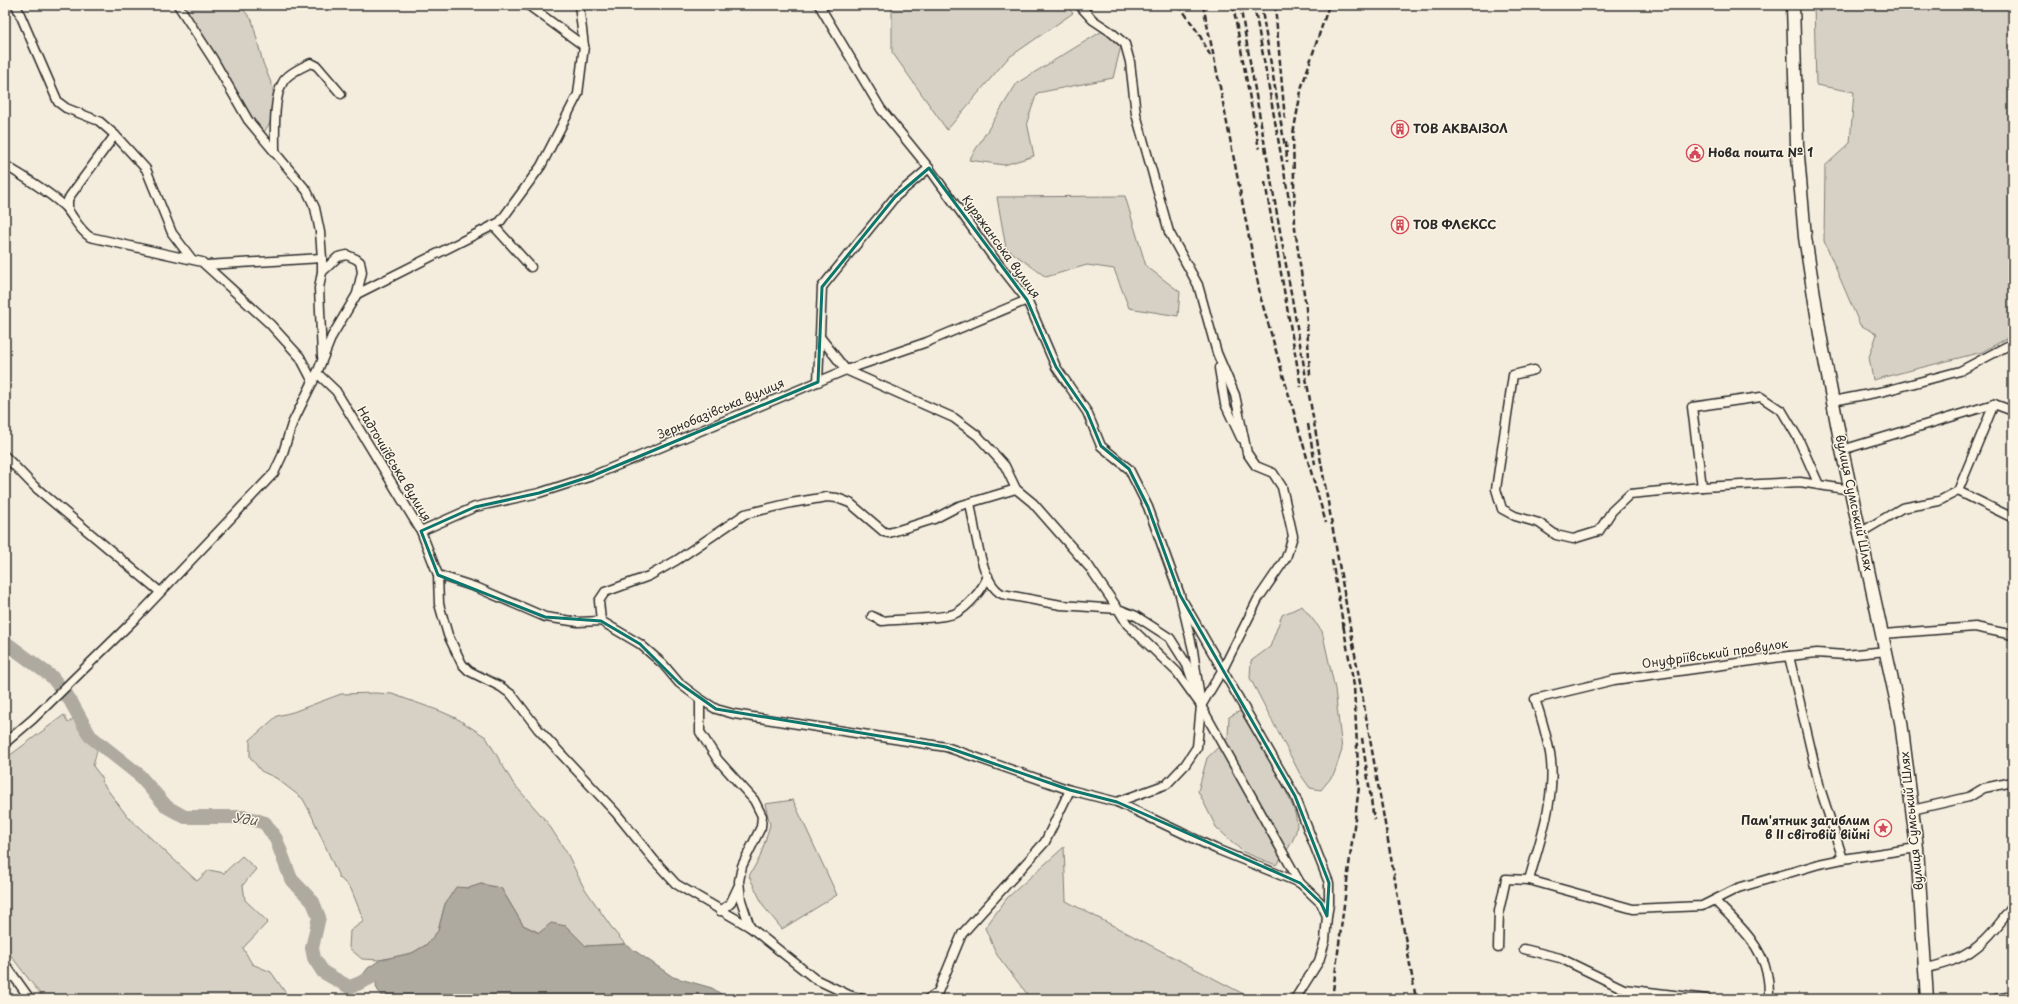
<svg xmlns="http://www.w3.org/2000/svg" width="2018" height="1004" viewBox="0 0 2018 1004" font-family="'Playpen Sans',sans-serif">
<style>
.green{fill:#d6d1c4;stroke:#807e78}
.water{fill:#afaaa0;stroke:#7a7771}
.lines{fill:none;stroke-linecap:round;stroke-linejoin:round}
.river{stroke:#afaaa0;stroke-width:14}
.street-casing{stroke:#2b2b2b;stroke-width:11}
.primary-casing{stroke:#2b2b2b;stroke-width:15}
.street{stroke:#fcf5e5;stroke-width:8}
.primary{stroke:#fcf5e5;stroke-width:12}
.rail{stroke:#2b2b2b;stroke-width:2.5;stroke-dasharray:6 3;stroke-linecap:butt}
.marked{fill:none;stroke:#0f766e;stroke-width:3;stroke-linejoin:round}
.labels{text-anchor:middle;stroke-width:3;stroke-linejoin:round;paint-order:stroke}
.poi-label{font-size:12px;font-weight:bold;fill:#2b2b2b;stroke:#fcf5e5;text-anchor:start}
.street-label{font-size:12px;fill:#2b2b2b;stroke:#fcf5e5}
.water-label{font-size:13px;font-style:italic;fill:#595754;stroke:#fcf5e5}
</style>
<rect width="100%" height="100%" fill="#f4edde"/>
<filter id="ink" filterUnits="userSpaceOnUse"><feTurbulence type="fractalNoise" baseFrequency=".025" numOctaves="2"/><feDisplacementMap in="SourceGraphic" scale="8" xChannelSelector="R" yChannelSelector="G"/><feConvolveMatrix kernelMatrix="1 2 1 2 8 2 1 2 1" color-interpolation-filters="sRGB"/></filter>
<g filter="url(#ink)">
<g class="green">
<path d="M180 5H237L242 8 252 20 263 63 272 85 274 95 270 123 264 132H258Z"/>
<path d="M892 5H1065L1073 13 1008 58 947 130 892 52Z"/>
<path d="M1814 5H2013V335L1982 352 1873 380 1869 357 1877 334 1860 325 1824 241 1825 166 1850 143 1854 92 1816 85Z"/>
<path d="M1104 30 1121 46 1113 78 1037 93 1027 122 1034 156 1004 165 969 160 1017 83Z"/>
<path d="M1125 196 1146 266 1180 292 1178 316 1129 308 1114 269 1087 265 1046 277 1006 248 997 197Z"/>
<path d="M1302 606 1322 631 1335 689 1342 750 1334 774 1321 790 1310 788 1300 774 1250 678 1251 661 1270 647 1282 615Z"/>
<path d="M375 693 392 694 440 711 456 718 486 737 513 783 547 822 567 853 583 886 614 931 625 944 586 946 566 926 540 933 523 925 501 888 481 884 469 888H456L445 904 438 931 426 945 412 953 380 960 362 959 349 948 350 931 364 921 351 889 339 877 311 814 303 799 276 778 261 771 250 757V740L277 716 293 712 341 694Z"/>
<path d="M1240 711C1254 736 1297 800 1297 825 1296 840 1284 855 1276 865L1243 852 1216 827 1198 791 1207 758 1228 738 1229 717Z"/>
<path d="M64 715 68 723 74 718 98 747 93 766 103 779 101 781 127 816 197 881 209 870 224 873 242 856 256 869 243 885 245 900 268 922 243 948 252 964 271 972 290 999H44L5 948V759Z"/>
<path d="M793 800 837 895 782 929 764 907 749 876 760 857 770 825 765 804Z"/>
<path d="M1064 847 1066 901 1253 999H1031L997 955 985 928 1007 898Z"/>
</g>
<path class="water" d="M481 884 501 888 523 925 539 933 551 923 566 926 586 946 625 944 673 977 712 988 729 999H383L376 987 377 975 358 981 368 968 380 960 412 953 426 945 438 931 445 904 456 887 469 888Z"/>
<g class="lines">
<path class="river" d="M5 642 52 677 70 700 90 736 138 774 167 807 185 817H246L265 823 276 839 291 879 313 902 319 917 312 948 314 958 323 972 349 987C364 983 375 974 389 969"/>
<defs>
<g id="street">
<path d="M16 5 58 102 66 108 99 121 115 135 146 169 172 233 191 258"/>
<path d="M178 5 213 59 248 120 307 191 315 208 320 232 322 258V272L319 288 322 356"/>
<path d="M528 5 584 46"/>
<path d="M819 5 881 109 929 168 990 253 1027 300 1056 367 1087 412 1101 446 1129 469 1148 507 1180 595 1193 650 1201 706 1300 883"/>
<path d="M1079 5 1093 20 1111 32 1125 44 1130 62 1136 114 1169 232 1198 285 1217 353 1235 395 1247 453 1256 466 1273 473 1282 487 1293 536 1286 558 1258 599 1223 669 1201 706 1197 747 1185 765 1167 784 1117 802"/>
<path d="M275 153C275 135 273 97 283 82 287 74 302 67 311 63L317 66 341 94"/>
<path d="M5 165C25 178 47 190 64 206 74 216 77 228 90 237L202 262 270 324 300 357 313 382"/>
<path d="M68 210V200L70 196 115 135"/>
<path d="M493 225 531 267"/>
<path d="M206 265 322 258"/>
<path d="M357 294 500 222 541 166 578 94 584 46 579 5"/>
<path d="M820 337 846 370 954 418 978 436 1005 466 1016 489 1033 503 1090 568 1118 609 1136 616 1170 638 1187 665 1195 688"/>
<path d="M1219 368 1225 404 1241 438"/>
<path d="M1534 370 1513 375 1496 489 1502 509 1515 516 1539 523 1556 535 1573 539 1599 531 1612 511 1630 494 1702 487"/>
<path d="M317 373 336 391 421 531 438 575 439 604 448 635 462 664 469 671 501 687 512 695 538 729 616 813 654 860 676 884 750 927 815 979 849 995 863 999"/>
<path d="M818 382 822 287 895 197 929 168"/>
<path d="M1833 401 1885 391 1960 371 2013 343"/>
<path d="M1994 404 2013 411"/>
<path d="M1842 450 1994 404"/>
<path d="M5 456 35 487 159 591"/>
<path d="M1819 485 1798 438 1782 411 1761 397 1692 407 1702 487 1800 482 1851 490"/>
<path d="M1958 491 2011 517"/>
<path d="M970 503C975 526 980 583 1002 594L1061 605 1118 609 1127 624 1177 672 1200 704"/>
<path d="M421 531 475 507 539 493 592 476 846 370 927 342 1027 300"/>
<path d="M1860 533 1902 508 1939 501 1958 491 1994 404"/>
<path d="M438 575 478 588 545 617 578 622 601 621 640 644 663 664 679 683 700 699 716 709 734 714 946 747 1070 790 1117 802 1216 849 1300 883 1321 903 1327 916 1325 941 1319 961 1295 999"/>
<path d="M1184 603 1295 796 1329 883V904L1327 916"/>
<path d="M872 616 882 621C897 619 945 619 956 613 969 606 982 590 988 576"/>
<path d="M601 621 599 601 605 592 649 576 677 560 745 514 791 503 827 497 837 498 850 503 884 532 889 533 934 519 959 506 1016 489"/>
<path d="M1883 634 1975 627 2013 635"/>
<path d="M1789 656 1820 788 1843 859"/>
<path d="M700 699V732L718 760 754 800 762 816 761 827 742 866 739 881 741 900 750 927"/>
<path d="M5 743 33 719 136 618 274 473 282 456 292 424 317 373 332 336 357 294 362 272 360 262 356 259 347 255 338 257 322 272"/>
<path d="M1912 810 1969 797 1984 788 2013 782"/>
<path d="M1529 880C1540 840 1557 795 1550 753 1546 734 1541 716 1535 699L1614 680 1789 656 1817 653 1845 655 1887 651"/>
<path d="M1715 901C1736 922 1761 944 1767 974 1769 982 1769 991 1769 999"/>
<path d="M720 911 730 904 738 887"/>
<path d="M1498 948 1499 911 1506 879 1529 880 1633 909 1702 906 1738 888 1819 864 1843 859 1917 848"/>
<path d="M1524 949 1560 958 1624 989 1707 999"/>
<path d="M5 964 30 999"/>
<path d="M1924 969C1934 966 1945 964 1954 960 1980 951 1997 927 2013 906"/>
<path d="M928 999 938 992 962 934 1045 842 1070 790"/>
<path d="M1996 999 2013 996"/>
</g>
<path id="primary" d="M1793 5 1797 145 1805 237 1820 334 1842 450 1901 722 1917 848 1927 999"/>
</defs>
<use href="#street" class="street-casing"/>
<use href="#primary" class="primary-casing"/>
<use href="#street" class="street"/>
<use href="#primary" class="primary"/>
<g class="rail">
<path d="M1179 5 1199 34 1211 57"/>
<path d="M1203 5 1219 82 1261 299 1326 523"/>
<path d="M1233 5 1259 149"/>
<path d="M1240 5 1416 999"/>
<path d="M1254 5 1290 205"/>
<path d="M1261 5 1285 147"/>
<path d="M1275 5 1285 120"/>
<path d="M1286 142 1287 162"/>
<path d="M1265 182 1301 387"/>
<path d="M1310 375 1306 308 1295 228 1293 134 1302 86 1329 5"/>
<path d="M1308 424 1315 464"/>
<path d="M1332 560 1344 629"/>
<path d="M1362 738 1374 820"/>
<path d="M1332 999 1359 787 1354 686 1343 624"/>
</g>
</g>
</g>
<path class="marked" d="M929 168 1027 300 1056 367 1087 412 1101 446 1129 469 1148 507 1180 595 1295 796 1329 883 1327 916 1321 903 1300 883 1117 802 1070 790 946 747 716 709 679 683 640 644 601 621 545 617 438 575 421 531 475 507 539 493 592 476 818 382 822 287 895 197Z"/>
<defs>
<symbol id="building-ring" viewBox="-11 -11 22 22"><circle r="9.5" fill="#fcf5e5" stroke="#d1495b" stroke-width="1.5"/><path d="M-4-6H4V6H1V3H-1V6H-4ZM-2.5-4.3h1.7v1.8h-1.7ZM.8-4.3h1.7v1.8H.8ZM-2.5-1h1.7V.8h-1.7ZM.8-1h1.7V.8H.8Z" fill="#d1495b"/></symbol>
<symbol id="civic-ring" viewBox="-11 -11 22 22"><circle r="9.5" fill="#fcf5e5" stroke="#d1495b" stroke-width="1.5"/><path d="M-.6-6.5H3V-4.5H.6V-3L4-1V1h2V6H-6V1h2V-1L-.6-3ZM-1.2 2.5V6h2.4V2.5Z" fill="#d1495b"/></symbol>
<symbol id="sight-ring" viewBox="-11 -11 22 22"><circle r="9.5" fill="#fcf5e5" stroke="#d1495b" stroke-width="1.5"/><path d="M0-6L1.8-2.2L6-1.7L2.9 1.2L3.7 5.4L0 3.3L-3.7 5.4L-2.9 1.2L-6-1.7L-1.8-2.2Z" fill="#d1495b"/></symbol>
</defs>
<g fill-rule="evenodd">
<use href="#building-ring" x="1390" y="119" width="20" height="20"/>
<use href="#civic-ring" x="1685" y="143" width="20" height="20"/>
<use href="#building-ring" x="1390" y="215" width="20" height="20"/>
<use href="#sight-ring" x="1873" y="818" width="20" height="20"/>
</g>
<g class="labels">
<g class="poi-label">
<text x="1413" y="133">ТОВ АКВАІЗОЛ</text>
<text x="1708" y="157">Нова пошта № 1</text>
<text x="1413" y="229">ТОВ ФЛЄКСС</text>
<text x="1870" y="825" text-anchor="end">Пам'ятник загиблим<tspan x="1870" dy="14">в II світовій війні</tspan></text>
</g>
<g class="street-label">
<text transform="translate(1001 247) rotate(54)" y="4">Куряжанська вулиця</text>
<text transform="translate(721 409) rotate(-23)" y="4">Зернобазівська вулиця</text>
<text transform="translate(394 464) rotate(59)" y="4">Надточиївська вулиця</text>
<text transform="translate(1854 503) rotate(78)" y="4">вулиця Сумський Шлях</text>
<text transform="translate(1715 654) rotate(-8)" y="4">Онуфріївський провулок</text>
<text transform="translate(1912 821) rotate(-96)" y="4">вулиця Сумський Шлях</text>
</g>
<g class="water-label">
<text transform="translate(245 819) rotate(8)" y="5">Уди</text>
</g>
</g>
<rect width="2018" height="1004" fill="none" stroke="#fcf5e5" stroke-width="20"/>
<rect x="10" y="10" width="1998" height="984" fill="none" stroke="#2b2b2b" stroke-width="1.5" filter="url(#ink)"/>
</svg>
